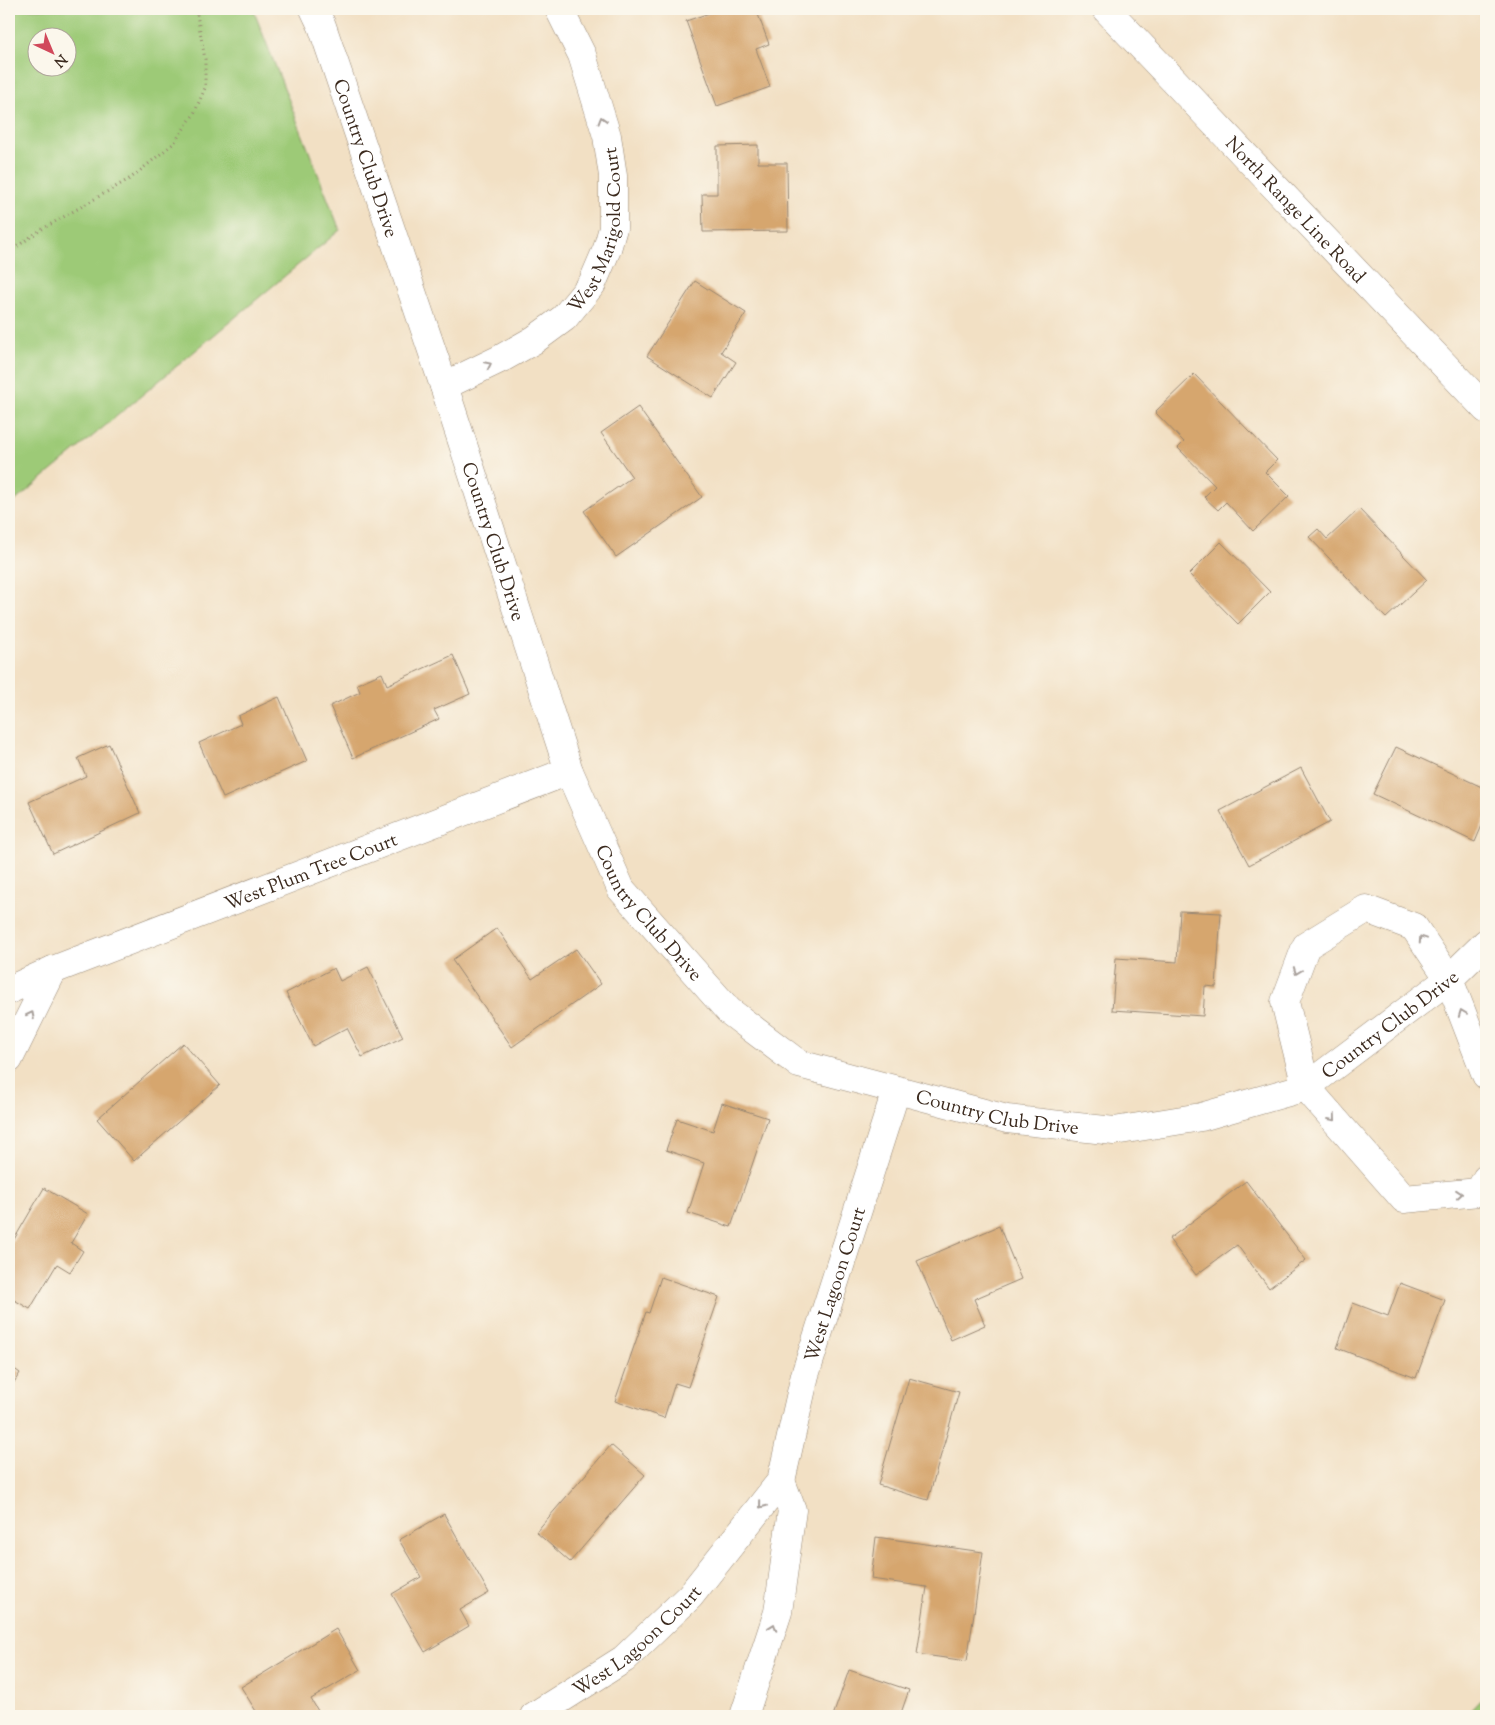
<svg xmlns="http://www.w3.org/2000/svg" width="1495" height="1725" viewBox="0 0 1495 1725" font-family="'Sorts Mill Goudy',serif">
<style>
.green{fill:#9dca77;stroke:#6c7a4a;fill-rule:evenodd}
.building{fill:#d6a66e}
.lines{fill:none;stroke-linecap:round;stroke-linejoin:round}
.minor-casing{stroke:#968571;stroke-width:29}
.path{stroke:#968571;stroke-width:3;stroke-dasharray:1 4;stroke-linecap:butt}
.minor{stroke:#fff;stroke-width:28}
.oneway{stroke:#a79f9a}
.labels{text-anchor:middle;stroke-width:4;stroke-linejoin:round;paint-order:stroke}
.street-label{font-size:19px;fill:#3b2a1e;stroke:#fbf7ec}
</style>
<rect width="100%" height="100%" fill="#fbf7ec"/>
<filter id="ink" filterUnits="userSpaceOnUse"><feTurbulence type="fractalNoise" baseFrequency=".02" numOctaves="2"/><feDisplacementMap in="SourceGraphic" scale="10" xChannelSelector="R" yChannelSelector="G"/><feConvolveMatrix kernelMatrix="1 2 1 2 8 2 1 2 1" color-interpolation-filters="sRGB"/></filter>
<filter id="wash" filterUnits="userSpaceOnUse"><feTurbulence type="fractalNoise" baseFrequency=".0096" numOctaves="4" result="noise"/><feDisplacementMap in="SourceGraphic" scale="20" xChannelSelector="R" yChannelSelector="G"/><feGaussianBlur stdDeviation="1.12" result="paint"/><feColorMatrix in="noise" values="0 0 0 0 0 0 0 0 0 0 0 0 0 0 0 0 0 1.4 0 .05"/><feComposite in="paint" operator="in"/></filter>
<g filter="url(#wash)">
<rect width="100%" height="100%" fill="#f2e0c4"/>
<g class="green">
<path d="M9 9H253L340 230 9 506ZM38 38H68V68H38Z"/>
<path d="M1486 1694V1716H1465Z"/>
</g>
<g id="blocks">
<g class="building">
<path d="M721 9H756L769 44 756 49 770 87 717 106 686 21Z"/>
<path d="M758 145V163H787L788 231 703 232 702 194H717V146Z"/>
<path d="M695 281 746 313 721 352 736 362 713 398 647 356Z"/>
<path d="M1194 374 1277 460 1265 472 1289 496 1253 531 1226 502 1218 510 1204 497 1215 486 1178 448 1184 442 1155 412Z"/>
<path d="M638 407 702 497 616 557 584 511 632 477 601 433Z"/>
<path d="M1359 509 1427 580 1386 618 1309 537 1318 529 1327 539Z"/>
<path d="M1221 542 1270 592 1238 624 1189 574Z"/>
<path d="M453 655 470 694 434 710 439 719 353 758 330 706 360 692 357 684 382 673 387 685Z"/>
<path d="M279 697 307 761 223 798 199 743 241 724 238 716Z"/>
<path d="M109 744 140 813 53 854 29 802 86 776 78 758Z"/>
<path d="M1396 747 1486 789V816L1475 842 1373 794Z"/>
<path d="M1301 768 1330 822 1249 865 1220 811Z"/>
<path d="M1180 911 1221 913 1216 987 1205 986 1203 1016 1112 1010 1116 958 1177 962Z"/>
<path d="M497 928 532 979 576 949 601 984 512 1047 452 960Z"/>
<path d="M368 967 403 1037 362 1057 347 1028 313 1046 286 993 334 968 340 981Z"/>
<path d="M183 1043 220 1085 134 1161 97 1119Z"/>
<path d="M722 1103 768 1118 731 1227 688 1213 704 1163 666 1150 677 1119 713 1131Z"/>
<path d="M1246 1181 1306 1260 1269 1288 1237 1245 1196 1275 1169 1239Z"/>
<path d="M44 1188 88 1214 71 1243 83 1251 70 1272 57 1264 30 1309 9 1297V1248Z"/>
<path d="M999 1226 1021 1279 974 1299 985 1325 951 1340 917 1261Z"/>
<path d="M661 1277 719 1297 688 1387 675 1383 664 1418 615 1401 646 1312 649 1313Z"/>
<path d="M1400 1283 1445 1300 1416 1378 1337 1348 1353 1303 1388 1316Z"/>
<path d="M9 1365 20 1373 9 1390Z"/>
<path d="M909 1378 959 1392 928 1500 878 1485Z"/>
<path d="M611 1445 645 1475 570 1562 536 1532Z"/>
<path d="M444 1514 489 1593 460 1610 469 1626 425 1652 392 1594 421 1577 399 1540Z"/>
<path d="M876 1537 983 1552 967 1661 917 1654 927 1587 871 1579Z"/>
<path d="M336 1629 360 1670 311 1699 321 1716H259L241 1687Z"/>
<path d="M849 1670 909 1690 900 1716H833Z"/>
</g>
</g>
</g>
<g filter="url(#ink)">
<use href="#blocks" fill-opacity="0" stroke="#968571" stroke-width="1"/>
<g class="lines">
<defs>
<g id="minor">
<path id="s1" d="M314 9 322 26 444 386 569 771 621 889 729 1011 799 1064 1007 1119 1114 1131 1201 1117 1306 1087 1449 979 1486 943"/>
<path id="s2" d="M1106 9 1486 409"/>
<path id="s3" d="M444 386 502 358 534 340 564 318 592 284 607 249 613 228V176L607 136 582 55 559 9"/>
<path id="s4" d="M53 970 569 771"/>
<path d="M9 990 53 970 9 1059"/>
<path d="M1486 1075 1449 979 1414 927 1366 909 1306 946 1285 1002 1306 1087 1404 1199 1479 1192 1486 1179"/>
<path id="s5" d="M781 1481 805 1375 896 1091"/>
<path id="s6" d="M534 1716 624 1659 690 1596 781 1481 792 1510 778 1612 744 1716"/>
</g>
</defs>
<use href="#minor" class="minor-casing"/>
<path class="path" d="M9 252 39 231 131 178 174 143 194 114 205 88V59L196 9"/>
<use href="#minor" class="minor"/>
</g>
<defs><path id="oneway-chevron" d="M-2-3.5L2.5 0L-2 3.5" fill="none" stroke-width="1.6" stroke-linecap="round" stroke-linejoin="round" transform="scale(1.25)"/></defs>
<g class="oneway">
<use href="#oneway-chevron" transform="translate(602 120) rotate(-107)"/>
<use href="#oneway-chevron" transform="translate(488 365) rotate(-26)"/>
<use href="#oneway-chevron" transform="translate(1422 939) rotate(-124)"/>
<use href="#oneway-chevron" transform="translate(1297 971) rotate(111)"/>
<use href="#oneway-chevron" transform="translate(1462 1013) rotate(-111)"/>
<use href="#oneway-chevron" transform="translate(31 1015) rotate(-63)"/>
<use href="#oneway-chevron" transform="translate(1333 1118) rotate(49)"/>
<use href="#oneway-chevron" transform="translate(1459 1194) rotate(-5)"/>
<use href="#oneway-chevron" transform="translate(762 1505) rotate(129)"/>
<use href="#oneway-chevron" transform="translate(773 1627) rotate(-71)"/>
</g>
</g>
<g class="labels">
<g class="street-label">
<text dy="7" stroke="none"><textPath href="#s1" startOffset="158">Country Club Drive</textPath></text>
<text dy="7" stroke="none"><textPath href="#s2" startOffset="276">North Range Line Road</textPath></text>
<text dy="7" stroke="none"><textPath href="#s3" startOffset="236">West Marigold Court</textPath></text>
<text dy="7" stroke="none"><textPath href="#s1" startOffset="562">Country Club Drive</textPath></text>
<text dy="7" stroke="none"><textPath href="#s4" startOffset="276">West Plum Tree Court</textPath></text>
<text dy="7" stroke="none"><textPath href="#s1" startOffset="968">Country Club Drive</textPath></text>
<text dy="7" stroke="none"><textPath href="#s1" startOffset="1808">Country Club Drive</textPath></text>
<text dy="7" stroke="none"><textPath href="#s1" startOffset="1388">Country Club Drive</textPath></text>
<text dy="7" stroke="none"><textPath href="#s5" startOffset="204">West Lagoon Court</textPath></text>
<text dy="7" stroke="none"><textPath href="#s6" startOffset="128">West Lagoon Court</textPath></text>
</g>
</g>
<rect width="1495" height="1725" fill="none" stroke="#fbf7ec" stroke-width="30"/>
<g transform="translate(52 52) rotate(136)"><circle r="24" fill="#fbf7ec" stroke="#aea59a"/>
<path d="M0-4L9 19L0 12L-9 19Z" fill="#d1495b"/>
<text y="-8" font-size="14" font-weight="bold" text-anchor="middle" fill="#3b2a1e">N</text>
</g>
</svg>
